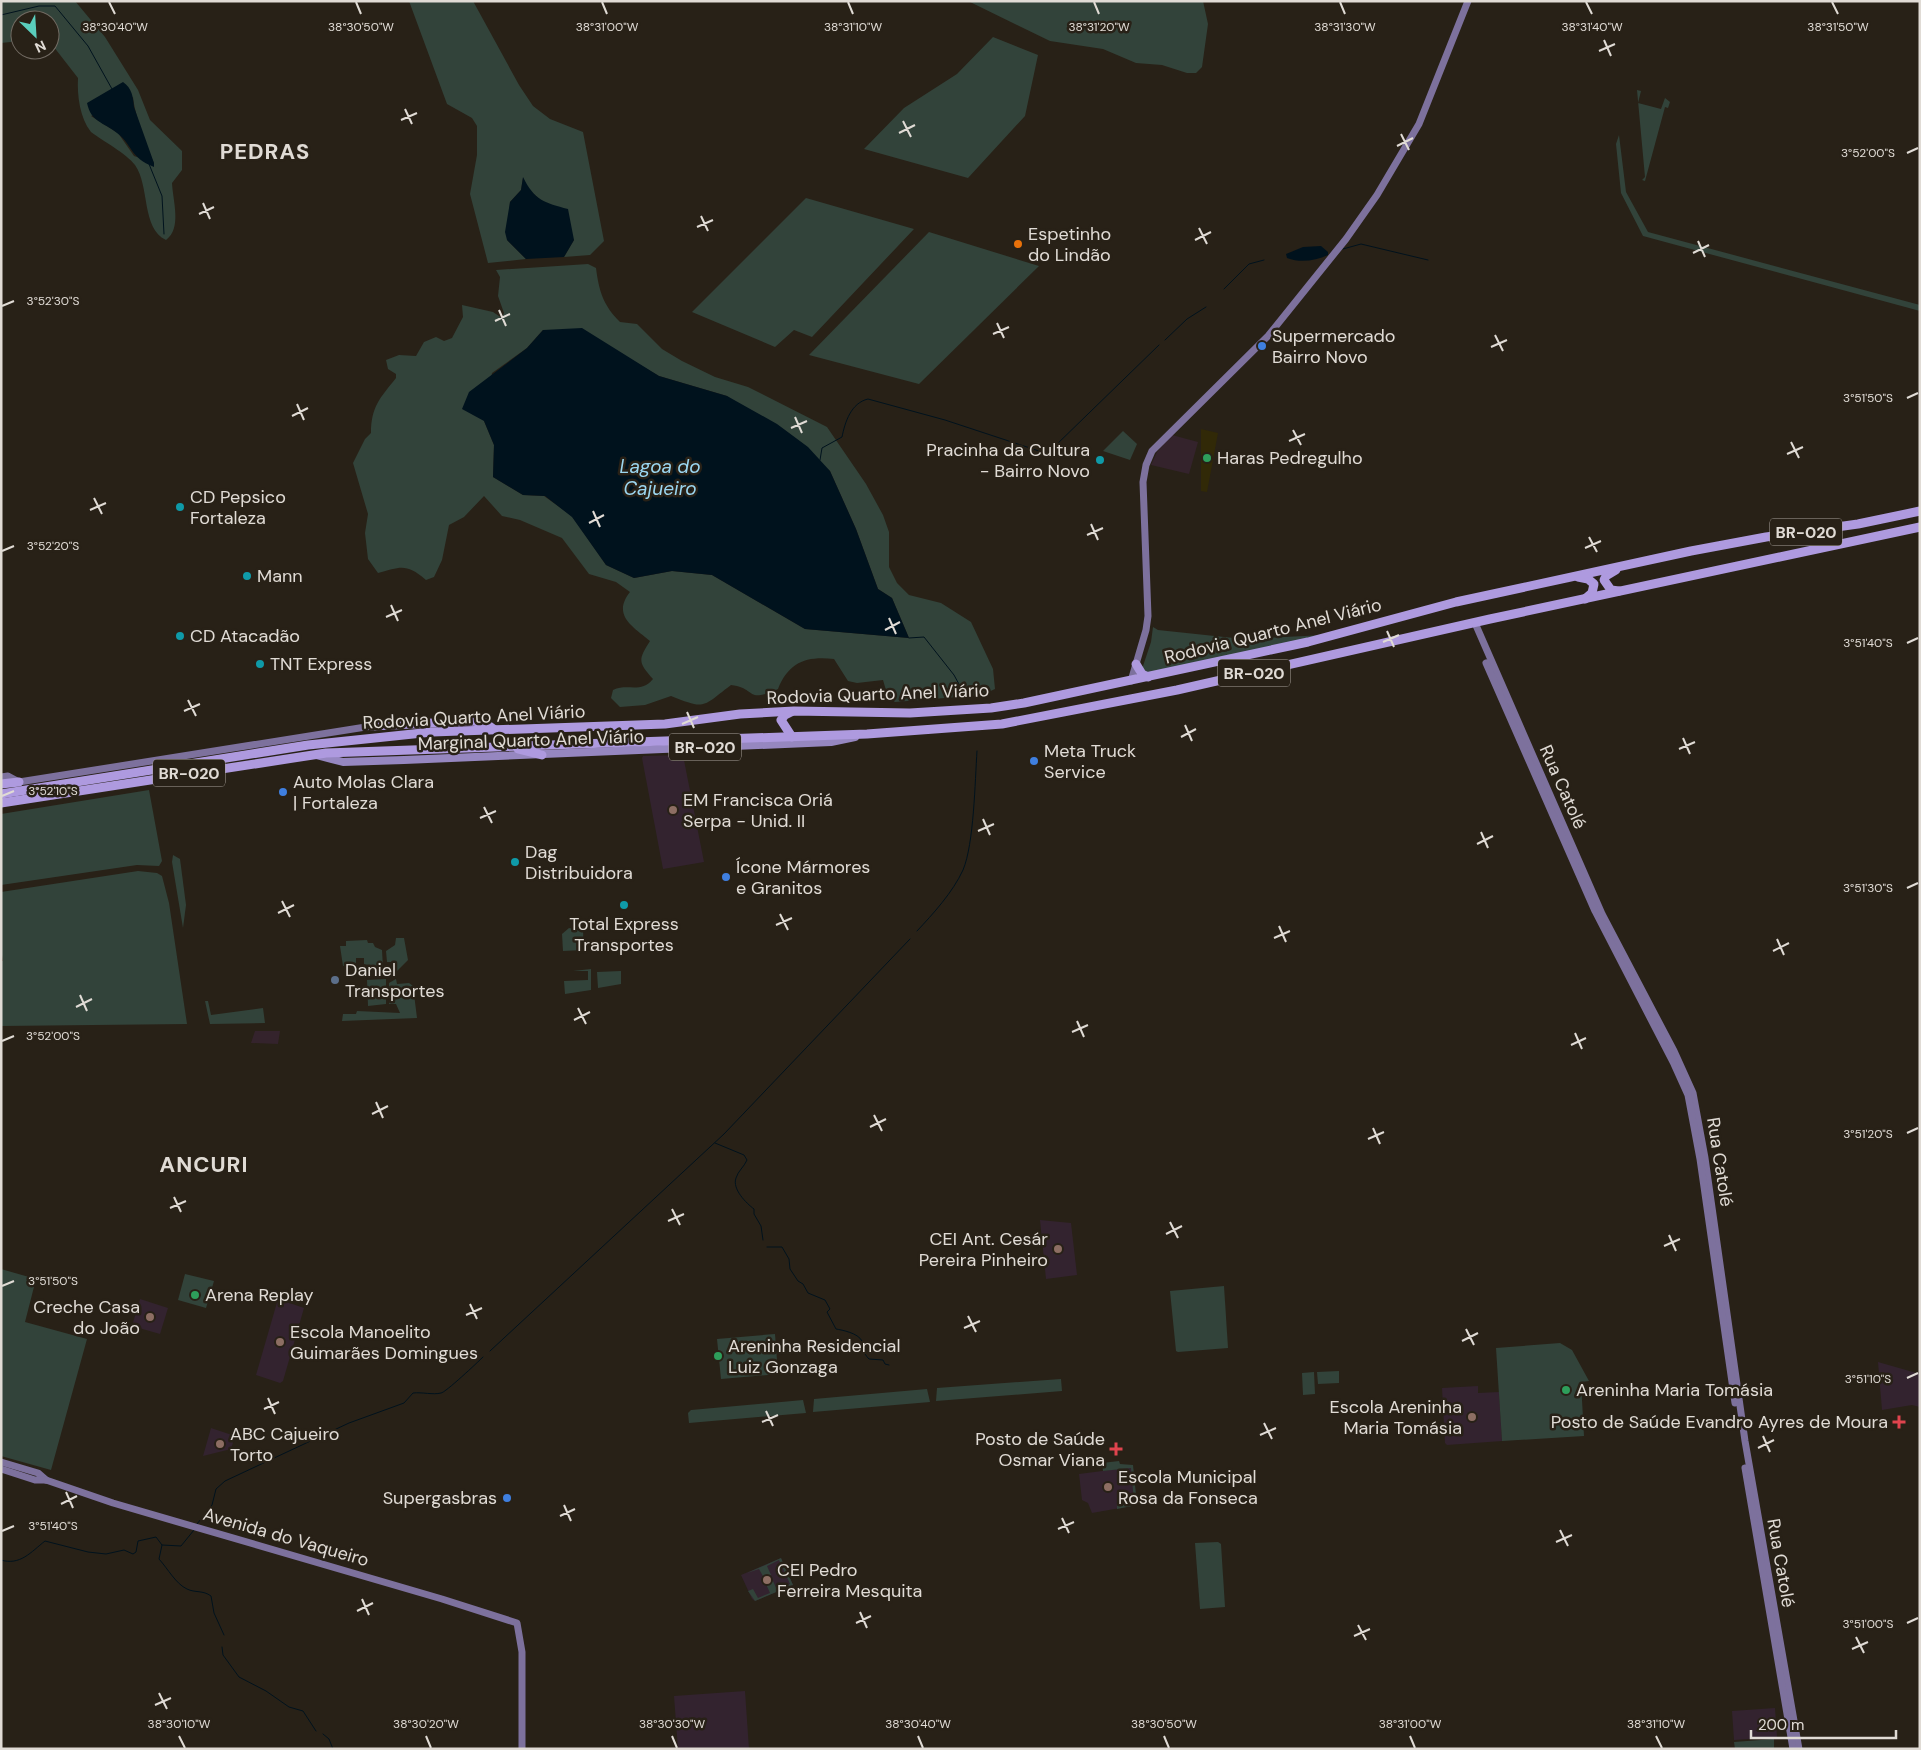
<svg xmlns="http://www.w3.org/2000/svg" width="1921" height="1750" viewBox="0 0 1921 1750" font-family="'DM Sans',sans-serif">
<style>
.commercial{fill:#34232c}
.education{fill:#33232f}
.green{fill:#32433a;fill-rule:evenodd}
.sand{fill:#312907}
.water{fill:#00121d}
.lines{fill:none;stroke-linecap:round;stroke-linejoin:round}
.stream{stroke:#00121d;stroke-width:1}
.secondary{stroke:#7d719d;stroke-width:7}
.primary{stroke:#9687c0;stroke-width:8}
.highway{stroke:#ae9adf;stroke-width:9}
.ticks{fill:none;stroke:#e0dbd5;stroke-width:2}
.food-dot{fill:#e8710a;stroke:#282117;stroke-width:2}
.shop-dot{fill:#3f7fe0;stroke:#282117;stroke-width:2}
.leisure-dot{fill:#2e9e5b;stroke:#282117;stroke-width:2}
.culture-dot{fill:#0f9aa8;stroke:#282117;stroke-width:2}
.education-dot{fill:#8d6e63;stroke:#282117;stroke-width:2}
.service-dot{fill:#5c6f8a;stroke:#282117;stroke-width:2}
.health-dot{fill:#e0444e;stroke:#282117;stroke-width:2}
.labels{text-anchor:middle;stroke-width:5;stroke-linejoin:round;paint-order:stroke}
.shield{fill:#282117;stroke:#a9a39c;stroke-width:1}
.shield-label{font-size:16px;font-weight:bold;fill:#e0dbd5}
.poi-label{font-size:18px;fill:#e0dbd5;stroke:#282117;text-anchor:start}
.street-label{font-size:18px;fill:#e0dbd5;stroke:#282117}
.water-label{font-size:19px;font-style:italic;fill:#9bd6f0;stroke:#282117}
.district-label{font-size:22px;font-weight:bold;letter-spacing:1px;fill:#e0dbd5;stroke:#282117}
.ticks-label{font-size:12px;text-anchor:middle;fill:#e0dbd5;stroke:#282117;stroke-width:5;stroke-linejoin:round;paint-order:stroke}
</style>
<rect width="100%" height="100%" fill="#282117"/>
<g class="commercial">
<path d="M1172 435 1198 442 1189 474 1151 465 1157 452Z"/>
<path d="M255 1031H280L278 1044 251 1043Z"/>
</g>
<g class="education">
<path d="M683 755 704 862 663 869 642 758 643 756Z"/>
<path d="M1040 1220 1071 1223 1077 1275 1046 1279Z"/>
<path d="M140 1299 168 1308 160 1334 132 1326Z"/>
<path d="M278 1299 304 1308 283 1381 280 1383 256 1375Z"/>
<path d="M1878 1362 1920 1374V1407L1912 1405 1882 1410Z"/>
<path d="M1478 1386V1393L1499 1392 1502 1441 1447 1445 1445 1443 1442 1388Z"/>
<path d="M211 1428 235 1436 231 1449 203 1456Z"/>
<path d="M1133 1467 1137 1505 1092 1513 1088 1503 1082 1500 1079 1474Z"/>
<path d="M781 1558 793 1585 755 1601 752 1599 741 1575Z"/>
<path d="M745 1691 749 1749H678L674 1696Z"/>
<path d="M1775 1708 1777 1737 1734 1740 1732 1711Z"/>
</g>
<g class="green">
<path d="M1 1H75L105 37 138 90 150 120 182 151V170L172 183C173 202 182 228 166 240 141 228 150 186 135 165 127 154 103 141 91 132 80 118 77 96 78 78L50 42V20H20V41L1 43ZM133 97C135 116 146 145 154 163L134 156 118 133 91 116Z"/>
<path d="M409 1H473L519 85 533 106 550 119 583 132 604 241 590 255 564 257 574 240 544 203 528 189 523 178 521 190 510 202 507 240 526 259 488 263 470 194 477 155V126L472 118 447 104Z"/>
<path d="M968 1H1203L1208 24 1202 67 1196 73H1187L1162 65 1136 63 1103 49 1050 41Z"/>
<path d="M993 37 1038 55 1025 116 968 178 864 149 904 108 957 74Z"/>
<path d="M1637 90 1641 91 1638 103 1661 109 1665 98 1670 102 1668 108 1665 107 1645 181 1642 180 1645 177Z"/>
<path d="M1619 135 1626 192 1648 232 1920 305V311L1643 236 1621 193 1616 144Z"/>
<path d="M806 198 914 229 812 337 794 330 775 347 692 312Z"/>
<path d="M929 232 1039 266 919 384 809 355Z"/>
<path d="M588 264 596 268C599 291 603 305 620 322L637 324 662 349 682 361 715 377 748 387 827 427 866 484 883 515 889 532V567L897 583 909 595 941 603 971 622 993 669 995 689 982 695 895 702 888 697 883 680 857 683 848 681 834 659C806 656 789 662 778 689 745 704 757 688 731 685 702 707 706 710 671 696L645 705 620 707 611 698 613 690C628 683 641 694 653 679 638 662 638 660 650 641 632 626 612 615 630 592L616 582 589 574 562 538 520 520 502 516 484 496 464 517 449 525 442 560 434 577 426 580C406 563 401 567 378 573L368 559 365 533 368 514 353 463 365 439 371 433C371 407 380 398 396 378V374L388 369 386 360 399 355 416 356 424 342 436 337 444 341 452 338 463 317 462 305 493 312 502 318 504 313 498 296 500 277 496 270ZM543 330 621 354 659 376 727 396 830 471 856 529 878 589 892 598 909 638 805 629 712 575 672 571 634 578 606 565 572 516 544 496 523 495 493 477 494 445 484 421 492 373 527 348Z"/>
<path d="M1123 431 1137 444 1130 460 1103 451Z"/>
<path d="M1153 627 1158 630 1243 639 1324 635 1147 673 1142 669 1151 642Z"/>
<path d="M149 790 162 861 159 866 137 865 1 885V814Z"/>
<path d="M173 855 180 859 186 905 183 928 172 862Z"/>
<path d="M138 871 157 873 162 876 169 903 187 1024 1 1026V961H3L1 949V892Z"/>
<path d="M569 928 583 931 584 950 563 951 562 934Z"/>
<path d="M396 938H404L408 960 395 973 392 962H387L386 951 395 945Z"/>
<path d="M367 940 368 943H373L375 947 382 950 383 968 364 964V958H356V965L343 966 340 946H346V941Z"/>
<path d="M591 969V990L565 994 564 981 588 980V971H573Z"/>
<path d="M621 971V984L598 988 597 972Z"/>
<path d="M386 979V1004L368 1006 367 980Z"/>
<path d="M396 979 397 984 409 983 413 986 417 1018 342 1021 343 1014H356L357 1011 400 1013 396 1004H389V983Z"/>
<path d="M205 1001H208L211 1015 263 1008 265 1023 210 1024Z"/>
<path d="M1 1269 36 1279 25 1322 87 1339 51 1470 1 1456Z"/>
<path d="M185 1274 214 1281 206 1308 178 1300Z"/>
<path d="M1224 1286 1228 1348 1178 1352 1176 1351 1170 1291Z"/>
<path d="M775 1334 778 1374 721 1379 717 1339Z"/>
<path d="M1560 1343 1572 1350 1589 1381 1581 1382 1584 1436 1502 1441 1496 1348Z"/>
<path d="M1339 1371V1383L1318 1384 1317 1372Z"/>
<path d="M1314 1372 1315 1394 1303 1395 1302 1373Z"/>
<path d="M1061 1379 1062 1391 936 1401 937 1388Z"/>
<path d="M927 1389 930 1402 813 1412 814 1399Z"/>
<path d="M803 1400 806 1413 689 1423 688 1413 691 1410Z"/>
<path d="M1119 1461 1120 1464 1133 1465 1137 1505 1117 1509V1504L1134 1502 1131 1468 1103 1471 1102 1463Z"/>
<path d="M1218 1542 1221 1544 1225 1607 1200 1609 1195 1543Z"/>
<path d="M781 1558 793 1585 755 1601 748 1591 753 1589 758 1598 770 1593 766 1584 773 1581 777 1590 790 1584 779 1560 767 1566 771 1575 764 1578 759 1569 747 1573Z"/>
<path d="M1774 1739V1749H1735L1734 1742Z"/>
</g>
<path class="sand" d="M1201 429 1218 433 1207 492 1201 491Z"/>
<g class="water">
<path d="M123 82C132 88 133 97 134 107L154 163V167C129 157 133 145 117 133 103 122 91 122 87 103Z"/>
<path d="M523 177C534 200 545 203 568 209L574 240 564 257 526 259 507 240 505 232 510 202 521 190Z"/>
<path d="M1321 246 1328 252V255C1315 261 1300 263 1287 258L1286 254 1303 247Z"/>
<path d="M582 328 659 376 727 396 777 424 808 447 830 471 856 529 878 589 892 598 909 638 805 629 712 575 672 571 634 578 606 565 572 517 545 496 523 495 493 477 494 445 484 421 462 409 469 392 527 348 543 330Z"/>
</g>
<g class="lines">
<g class="stream">
<path d="M1 15 39 6H55L88 46 112 89"/>
<path d="M149 164 162 196 164 234"/>
<path d="M1343 249 1361 244 1428 260"/>
<path d="M1224 289 1249 264 1264 260"/>
<path d="M1165 340 1187 319 1206 307"/>
<path d="M820 460 822 448 842 437C845 422 851 403 868 399L945 420 1039 451 1053 448 1159 345"/>
<path d="M909 638 924 637 954 675 966 697"/>
<path d="M917 931C933 914 953 892 963 870 974 844 975 781 977 751"/>
<path d="M715 1143 744 1155 747 1160C744 1167 738 1171 736 1178 732 1189 746 1203 754 1209V1214L761 1226 763 1240"/>
<path d="M767 1247H782L789 1259 790 1269 798 1281 803 1284 808 1293 825 1300 830 1309 827 1312 836 1329C842 1330 858 1333 862 1341 866 1349 861 1351 869 1359L883 1360 885 1364 889 1365"/>
<path d="M490 1351 724 1134 910 939"/>
<path d="M197 1524 212 1505 216 1489 225 1481 349 1423 404 1403 413 1393C422 1392 433 1395 441 1393 445 1393 478 1362 483 1357"/>
<path d="M162 1545 181 1546 194 1530"/>
<path d="M1 1560C20 1566 31 1552 45 1541L88 1552 106 1554 124 1550 133 1554 136 1552 138 1541 156 1537 162 1545 159 1559C168 1569 176 1584 187 1589 195 1593 203 1590 211 1596L214 1613 224 1635"/>
<path d="M222 1647 223 1655 239 1677 266 1691 289 1707 303 1711 316 1731"/>
<path d="M323 1734 329 1739 333 1749"/>
</g>
<g class="secondary">
<path d="M1475 623 1602 914 1674 1051 1693 1093 1705 1158 1745 1441 1799 1749"/>
<path d="M1486 663 1595 911 1674 1064 1688 1095 1700 1159 1735 1403"/>
<path d="M1131 681 1146 630 1148 616 1143 482 1146 465 1152 451 1268 336 1346 239 1377 195 1419 124 1468 1"/>
<path d="M1 777 8 776 19 782 372 726"/>
<path d="M1 1462 38 1473 46 1480"/>
<path d="M1745 1468 1793 1749"/>
<path d="M1 1469 35 1480H46L113 1503 442 1599 517 1623 522 1652V1749"/>
</g>
<path class="primary" d="M316 755 343 762 404 760 831 742 855 737"/>
<g class="highway">
<path d="M1616 570 1606 576 1604 580 1611 590 1619 591"/>
<path d="M1578 577 1588 579 1594 584 1592 593 1585 599"/>
<path d="M1136 664 1142 674 1148 677"/>
<path d="M791 712 785 715 781 720 792 737"/>
<path d="M372 726 473 721 485 723 496 731"/>
<path d="M518 749 542 755"/>
<path d="M1 784 19 782"/>
<path d="M1 794 308 745 375 738 432 732 665 724 740 714 794 711 910 713 991 708 1024 703 1308 642 1456 602 1691 551 1766 537 1858 524 1920 511"/>
<path d="M1 803 326 753 867 734 1002 724 1177 690 1490 619 1920 527"/>
</g>
</g>
<path class="ticks" d="M109 2 115 14M356 2 361 14M602 2 607 14M848 2 853 14M1094 2 1099 14M1340 2 1345 14M1586 2 1592 14M1832 2 1838 14M1604 40 1611 56M1599 51 1615 44M405 109 412 124M401 120 417 113M903 121 911 137M899 133 915 125M1401 134 1409 150M1397 146 1413 138M1907 153 1918 148M203 203 210 219M199 214 214 207M701 216 708 231M697 227 713 220M1199 228 1207 244M1195 240 1211 232M1698 241 1705 257M1693 253 1709 245M2 306 14 301M499 310 506 326M495 321 510 314M997 323 1004 338M993 334 1009 327M1495 335 1503 351M1491 347 1507 340M1907 398 1918 393M297 404 304 420M292 416 308 408M795 417 802 433M791 428 807 421M1293 430 1301 445M1289 441 1305 434M1791 442 1799 458M1787 454 1803 447M94 498 102 514M90 510 106 503M593 511 600 527M589 523 604 515M1091 524 1098 540M1087 535 1103 528M1589 537 1597 552M1585 548 1601 541M2 551 14 546M391 605 398 621M386 617 402 610M889 618 896 634M885 630 900 622M1387 631 1394 647M1383 642 1399 635M1907 643 1918 638M188 700 196 716M184 711 200 704M687 712 694 728M682 724 698 717M1185 725 1192 741M1181 737 1196 729M1683 738 1690 754M1679 749 1695 742M2 796 14 791M484 807 492 823M480 818 496 811M983 819 990 835M978 831 994 824M1481 832 1488 848M1477 844 1493 836M1907 888 1918 883M282 901 290 917M278 913 294 905M780 914 788 930M776 925 792 918M1279 926 1286 942M1274 938 1290 931M1777 939 1784 955M1773 951 1789 943M80 995 87 1011M76 1007 92 999M578 1008 586 1024M574 1020 590 1012M1077 1021 1084 1037M1072 1032 1088 1025M1575 1033 1582 1049M2 1041 14 1036M1571 1045 1586 1038M376 1102 383 1118M372 1114 388 1106M874 1115 882 1131M870 1127 886 1119M1373 1128 1380 1144M1907 1133 1918 1128M1368 1139 1384 1132M174 1197 181 1212M170 1208 186 1201M672 1209 680 1225M668 1221 684 1214M1170 1222 1178 1238M1166 1234 1182 1226M1669 1235 1676 1251M1664 1246 1680 1239M2 1286 14 1281M470 1304 477 1319M466 1315 482 1308M968 1316 976 1332M964 1328 980 1321M1466 1329 1474 1345M1462 1341 1478 1333M1907 1378 1918 1373M268 1398 275 1414M264 1409 279 1402M766 1411 773 1426M762 1422 778 1415M1264 1423 1272 1439M1260 1435 1276 1428M1763 1436 1770 1452M1758 1448 1774 1440M66 1492 73 1508M61 1504 77 1496M564 1505 571 1521M560 1516 575 1509M1062 1518 1069 1533M1058 1529 1074 1522M1560 1530 1568 1546M2 1531 14 1526M1556 1542 1572 1535M362 1599 369 1615M357 1611 373 1603M860 1612 867 1628M856 1623 871 1616M1907 1623 1918 1618M1358 1625 1366 1640M1354 1636 1370 1629M1856 1637 1864 1653M1852 1649 1868 1642M159 1693 167 1709M155 1705 171 1698M179 1736 185 1748M426 1736 431 1748M672 1736 677 1748M918 1736 923 1748M1164 1736 1169 1748M1410 1736 1415 1748M1656 1736 1662 1748"/>
<circle class="food-dot" cx="1018" cy="244" r="5"/>
<g class="shop-dot">
<circle cx="1262" cy="346" r="5"/>
<circle cx="1034" cy="761" r="5"/>
<circle cx="283" cy="792" r="5"/>
<circle cx="726" cy="877" r="5"/>
<circle cx="507" cy="1498" r="5"/>
</g>
<g class="leisure-dot">
<circle cx="1207" cy="458" r="5"/>
<circle cx="195" cy="1295" r="5"/>
<circle cx="718" cy="1356" r="5"/>
<circle cx="1566" cy="1390" r="5"/>
</g>
<g class="culture-dot">
<circle cx="1100" cy="460" r="5"/>
<circle cx="180" cy="507" r="5"/>
<circle cx="247" cy="576" r="5"/>
<circle cx="180" cy="636" r="5"/>
<circle cx="260" cy="664" r="5"/>
<circle cx="515" cy="862" r="5"/>
<circle cx="624" cy="905" r="5"/>
</g>
<g class="education-dot">
<circle cx="673" cy="810" r="5"/>
<circle cx="1058" cy="1249" r="5"/>
<circle cx="150" cy="1317" r="5"/>
<circle cx="280" cy="1342" r="5"/>
<circle cx="1472" cy="1417" r="5"/>
<circle cx="220" cy="1444" r="5"/>
<circle cx="1108" cy="1487" r="5"/>
<circle cx="767" cy="1580" r="5"/>
</g>
<circle class="service-dot" cx="335" cy="980" r="5"/>
<g class="health-dot">
<path d="M1896.5 1414.5h5v5h5v5h-5v5h-5v-5h-5v-5h5z"/>
<path d="M1113.5 1441.5h5v5h5v5h-5v5h-5v-5h-5v-5h5z"/>
</g>
<g class="labels">
<g class="shield">
<rect x="1770" y="518.5" width="72" height="27" rx="4"/>
<rect x="1218" y="659.5" width="72" height="27" rx="4"/>
<rect x="669" y="733.5" width="72" height="27" rx="4"/>
<rect x="153" y="759.5" width="72" height="27" rx="4"/>
</g>
<g class="shield-label">
<text x="1806" y="538">BR-020</text>
<text x="1254" y="679">BR-020</text>
<text x="705" y="753">BR-020</text>
<text x="189" y="779">BR-020</text>
</g>
<g class="poi-label">
<text x="1028" y="240">Espetinho<tspan x="1028" dy="21">do Lindão</tspan></text>
<text x="1272" y="342">Supermercado<tspan x="1272" dy="21">Bairro Novo</tspan></text>
<text x="1090" y="456" text-anchor="end">Pracinha da Cultura<tspan x="1090" dy="21">- Bairro Novo</tspan></text>
<text x="1217" y="464">Haras Pedregulho</text>
<text x="190" y="503">CD Pepsico<tspan x="190" dy="21">Fortaleza</tspan></text>
<text x="257" y="582">Mann</text>
<text x="190" y="642">CD Atacadão</text>
<text x="270" y="670">TNT Express</text>
<text x="1044" y="757">Meta Truck<tspan x="1044" dy="21">Service</tspan></text>
<text x="293" y="788">Auto Molas Clara<tspan x="293" dy="21">| Fortaleza</tspan></text>
<text x="683" y="806">EM Francisca Oriá<tspan x="683" dy="21">Serpa - Unid. II</tspan></text>
<text x="525" y="858">Dag<tspan x="525" dy="21">Distribuidora</tspan></text>
<text x="736" y="873">Ícone Mármores<tspan x="736" dy="21">e Granitos</tspan></text>
<text x="624" y="930" text-anchor="middle">Total Express<tspan x="624" dy="21">Transportes</tspan></text>
<text x="345" y="976">Daniel<tspan x="345" dy="21">Transportes</tspan></text>
<text x="1048" y="1245" text-anchor="end">CEI Ant. Cesár<tspan x="1048" dy="21">Pereira Pinheiro</tspan></text>
<text x="205" y="1301">Arena Replay</text>
<text x="140" y="1313" text-anchor="end">Creche Casa<tspan x="140" dy="21">do João</tspan></text>
<text x="290" y="1338">Escola Manoelito<tspan x="290" dy="21">Guimarães Domingues</tspan></text>
<text x="728" y="1352">Areninha Residencial<tspan x="728" dy="21">Luiz Gonzaga</tspan></text>
<text x="1576" y="1396">Areninha Maria Tomásia</text>
<text x="1462" y="1413" text-anchor="end">Escola Areninha<tspan x="1462" dy="21">Maria Tomásia</tspan></text>
<text x="1888" y="1428" text-anchor="end">Posto de Saúde Evandro Ayres de Moura</text>
<text x="230" y="1440">ABC Cajueiro<tspan x="230" dy="21">Torto</tspan></text>
<text x="1105" y="1445" text-anchor="end">Posto de Saúde<tspan x="1105" dy="21">Osmar Viana</tspan></text>
<text x="1118" y="1483">Escola Municipal<tspan x="1118" dy="21">Rosa da Fonseca</tspan></text>
<text x="497" y="1504" text-anchor="end">Supergasbras</text>
<text x="777" y="1576">CEI Pedro<tspan x="777" dy="21">Ferreira Mesquita</tspan></text>
</g>
<g class="street-label">
<text transform="translate(1273 631) rotate(-14)" y="6">Rodovia Quarto Anel Viário</text>
<text transform="translate(878 694) rotate(-2)" y="6">Rodovia Quarto Anel Viário</text>
<text transform="translate(474 717) rotate(-3)" y="6">Rodovia Quarto Anel Viário</text>
<text transform="translate(531 740) rotate(-2)" y="6">Marginal Quarto Anel Viário</text>
<text transform="translate(1563 787) rotate(66)" y="6">Rua Catolé</text>
<text transform="translate(1720 1162) rotate(81)" y="6">Rua Catolé</text>
<text transform="translate(286 1537) rotate(16)" y="6">Avenida do Vaqueiro</text>
<text transform="translate(1781 1563) rotate(80)" y="6">Rua Catolé</text>
</g>
<g class="water-label">
<text x="660" y="473">Lagoa do<tspan x="660" dy="22">Cajueiro</tspan></text>
</g>
<g class="district-label">
<text x="265" y="159">PEDRAS</text>
<text x="204" y="1172">ANCURI</text>
</g>
</g>
<g class="ticks-label">
<text x="115" y="31">38°30'40"W</text>
<text x="361" y="31">38°30'50"W</text>
<text x="607" y="31">38°31'00"W</text>
<text x="853" y="31">38°31'10"W</text>
<text x="1099" y="31">38°31'20"W</text>
<text x="1345" y="31">38°31'30"W</text>
<text x="1592" y="31">38°31'40"W</text>
<text x="1838" y="31">38°31'50"W</text>
<text x="1868" y="157">3°52'00"S</text>
<text x="53" y="305">3°52'30"S</text>
<text x="1868" y="402">3°51'50"S</text>
<text x="53" y="550">3°52'20"S</text>
<text x="1868" y="647">3°51'40"S</text>
<text x="53" y="795">3°52'10"S</text>
<text x="1868" y="892">3°51'30"S</text>
<text x="53" y="1040">3°52'00"S</text>
<text x="1868" y="1138">3°51'20"S</text>
<text x="53" y="1285">3°51'50"S</text>
<text x="1868" y="1383">3°51'10"S</text>
<text x="53" y="1530">3°51'40"S</text>
<text x="1868" y="1628">3°51'00"S</text>
<text x="179" y="1728">38°30'10"W</text>
<text x="426" y="1728">38°30'20"W</text>
<text x="672" y="1728">38°30'30"W</text>
<text x="918" y="1728">38°30'40"W</text>
<text x="1164" y="1728">38°30'50"W</text>
<text x="1410" y="1728">38°31'00"W</text>
<text x="1656" y="1728">38°31'10"W</text>
</g>
<rect width="1921" height="1750" fill="none" stroke="#e0dbd5" stroke-width="5"/>
<g transform="translate(35 35) rotate(155)"><circle r="24" fill="#282117" stroke="#726b63"/>
<path d="M0-4L9 19L0 12L-9 19Z" fill="#5acebd"/>
<text y="-8" font-size="14" font-weight="bold" text-anchor="middle" fill="#e0dbd5">N</text>
</g>
<path d="M1751 1730v8h145v-8" fill="none" stroke="#e0dbd5" stroke-width="2.5"/>
<text x="1758" y="1730" font-size="15" fill="#e0dbd5" stroke="#282117" stroke-width="4" paint-order="stroke">200 m</text>
</svg>
